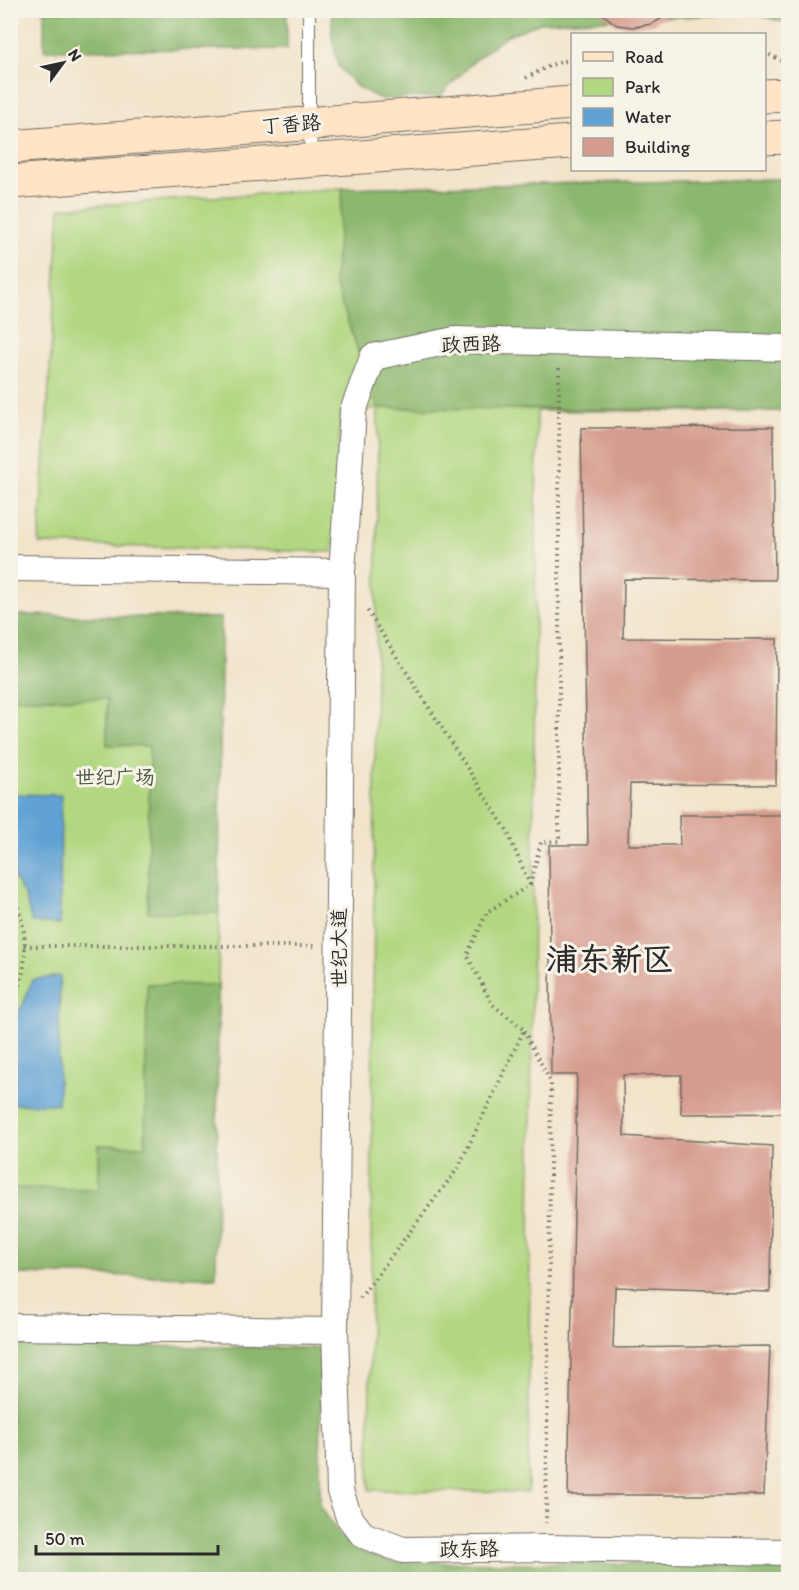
<svg xmlns="http://www.w3.org/2000/svg" width="799" height="1590" viewBox="0 0 799 1590" font-family="Itim,'LXGW WenKai TC',sans-serif">
<style>
.green{fill:#b1d780;stroke:#6e8156;stroke-width:1.5}
.forest{fill:#8cb86e;stroke:#5c724c;stroke-width:1.5}
.water{fill:#60a2d4;stroke:#466680;stroke-width:1.5}
.building{fill:#d59b8e}
.lines{fill:none;stroke-linecap:round;stroke-linejoin:round}
.lane-casing{stroke:#716c63;stroke-width:14}
.street-casing{stroke:#716c63;stroke-width:28}
.secondary-casing{stroke:#716c63;stroke-width:35}
.path{stroke:#716c63;stroke-width:4;stroke-dasharray:1.5 4.5;stroke-linecap:butt}
.lane{stroke:#fff;stroke-width:12}
.street{stroke:#fff;stroke-width:26}
.secondary{stroke:#ffe4c6;stroke-width:33}
.labels{text-anchor:middle;stroke-width:6;stroke-linejoin:round;paint-order:stroke}
.street-label{font-size:20px;fill:#2b2b2b;stroke:#f7f3e8}
.park-label{font-size:20px;fill:#4c5640;stroke:#f7f3e8}
.town-label{font-size:32px;font-weight:bold;fill:#2b2b2b;stroke:#f7f3e8}
</style>
<rect width="100%" height="100%" fill="#f7f3e8"/>
<filter id="ink" filterUnits="userSpaceOnUse"><feTurbulence type="fractalNoise" baseFrequency=".0167" numOctaves="2"/><feDisplacementMap in="SourceGraphic" scale="12" xChannelSelector="R" yChannelSelector="G"/><feConvolveMatrix kernelMatrix="1 2 1 2 8 2 1 2 1" color-interpolation-filters="sRGB"/></filter>
<filter id="wash" filterUnits="userSpaceOnUse"><feTurbulence type="fractalNoise" baseFrequency=".008" numOctaves="4" result="noise"/><feDisplacementMap in="SourceGraphic" scale="24" xChannelSelector="R" yChannelSelector="G"/><feGaussianBlur stdDeviation="1.35" result="paint"/><feColorMatrix in="noise" values="0 0 0 0 0 0 0 0 0 0 0 0 0 0 0 0 0 1.4 0 .05"/><feComposite in="paint" operator="in"/></filter>
<g filter="url(#wash)">
<rect width="100%" height="100%" fill="#f2e4ca"/>
<g class="green">
<path d="M788 179V411H537L528 1492 369 1490 378 408 341 412 333 552 39 544 60 208 343 188Z"/>
<path d="M11 615 221 618 216 1277 11 1274Z"/>
</g>
<g class="forest">
<path d="M788 10V23L753 14 543 22 508 35 476 59 440 96 381 99 357 87 338 66 332 37V11Z"/>
<path d="M44 11H287V49L44 50Z"/>
<path d="M788 179V411L378 408 334 282 343 188Z"/>
<path d="M11 615 221 618 219 913 148 912 149 746 107 745V699L11 698Z"/>
<path d="M147 984 218 985 216 1277 11 1274V1188L99 1189V1145L145 1146Z"/>
<path d="M11 1345 321 1348 320 1505 338 1534 358 1551 393 1562 788 1565V1580H11Z"/>
</g>
<g class="water">
<path d="M11 794 61 795 60 924 32 922 25 897 11 872Z"/>
<path d="M60 976 58 1104H11V1023L23 1005 32 980Z"/>
</g>
<g id="blocks">
<g class="building">
<path d="M597 10H676L652 24 633 27 617 25Z"/>
<path d="M773 427 775 580 624 579 623 638 777 639 776 785 630 784 628 845H680L679 815H788V1113L681 1114V1075H623L624 1136 772 1146 770 1292 615 1287 613 1348 770 1346 764 1495H568L577 1075H551L549 845H588L581 428Z"/>
</g>
</g>
</g>
<g filter="url(#ink)">
<use href="#blocks" fill-opacity="0" stroke="#716c63" stroke-width="1.5"/>
<g class="lines">
<defs>
<path id="lane" d="M309 10V123L312 159"/>
<g id="street">
<path d="M10 568 342 572"/>
<path d="M10 1327 335 1331 342 572 353 411 373 357 455 340 788 348"/>
<path d="M335 1331 340 1491 349 1517 363 1535 403 1550 546 1548 788 1552"/>
</g>
<g id="secondary">
<path d="M764 96 788 95"/>
<path d="M764 138 788 137"/>
<path d="M10 147 572 103"/>
<path d="M10 182 572 142"/>
</g>
</defs>
<use href="#lane" class="lane-casing"/>
<use href="#street" class="street-casing"/>
<use href="#secondary" class="secondary-casing"/>
<g class="path">
<path d="M638 26V34"/>
<path d="M764 52 788 64"/>
<path d="M526 78 551 65 572 59"/>
<path d="M530 885 541 842 559 841V366"/>
<path d="M10 891C25 914 28 950 22 976 20 985 14 994 10 1003"/>
<path d="M24 946H314"/>
<path d="M524 1031 551 1083 546 1523"/>
<path d="M360 1298 458 1168 524 1030 492 1004 467 955 487 912 530 885 506 829 367 610"/>
</g>
<use href="#lane" class="lane"/>
<use href="#street" class="street"/>
<use href="#secondary" class="secondary"/>
</g>
</g>
<g class="labels">
<g class="street-label">
<text transform="translate(291 124) rotate(-4)" y="7">丁香路</text>
<text transform="translate(471 344) rotate(-2)" y="7">政西路</text>
<text transform="translate(339 948) rotate(-90)" y="7">世纪大道</text>
<text transform="translate(469 1549) rotate(-1)" y="7">政东路</text>
</g>
<g class="park-label">
<text x="115" y="784">世纪广场</text>
</g>
<g class="town-label">
<text x="610" y="970">浦东新区</text>
</g>
</g>
<rect width="799" height="1590" fill="none" stroke="#f7f3e8" stroke-width="36"/>
<rect x="571" y="33" width="195" height="138" fill="#f7f3e8" stroke="#a5a39c" stroke-width="1.5"/>
<rect x="583" y="52" width="30" height="9" fill="#ffe4c6" stroke="#a5a39c" stroke-width="1.5"/>
<text x="625" y="63" font-size="18" fill="#2b2b2b">Road</text>
<rect x="583" y="78" width="30" height="18" fill="#b1d780" stroke="#a5a39c" stroke-width="1.5"/>
<text x="625" y="93" font-size="18" fill="#2b2b2b">Park</text>
<rect x="583" y="108" width="30" height="18" fill="#60a2d4" stroke="#a5a39c" stroke-width="1.5"/>
<text x="625" y="123" font-size="18" fill="#2b2b2b">Water</text>
<rect x="583" y="138" width="30" height="18" fill="#d59b8e" stroke="#a5a39c" stroke-width="1.5"/>
<text x="625" y="153" font-size="18" fill="#2b2b2b">Building</text>
<g transform="translate(63 63) rotate(57)" stroke="#f7f3e8" stroke-width="4.5" paint-order="stroke">
<path d="M0-4.5L10 22L0 15L-10 22Z" fill="#2b2b2b"/>
<text y="-9" font-size="16" font-weight="bold" text-anchor="middle" fill="#2b2b2b">N</text>
</g>
<path d="M36 1545v9h182v-9" fill="none" stroke="#2b2b2b" stroke-width="3"/>
<text x="45" y="1545" font-size="18" fill="#2b2b2b" stroke="#f7f3e8" stroke-width="4.5" paint-order="stroke">50 m</text>
</svg>
